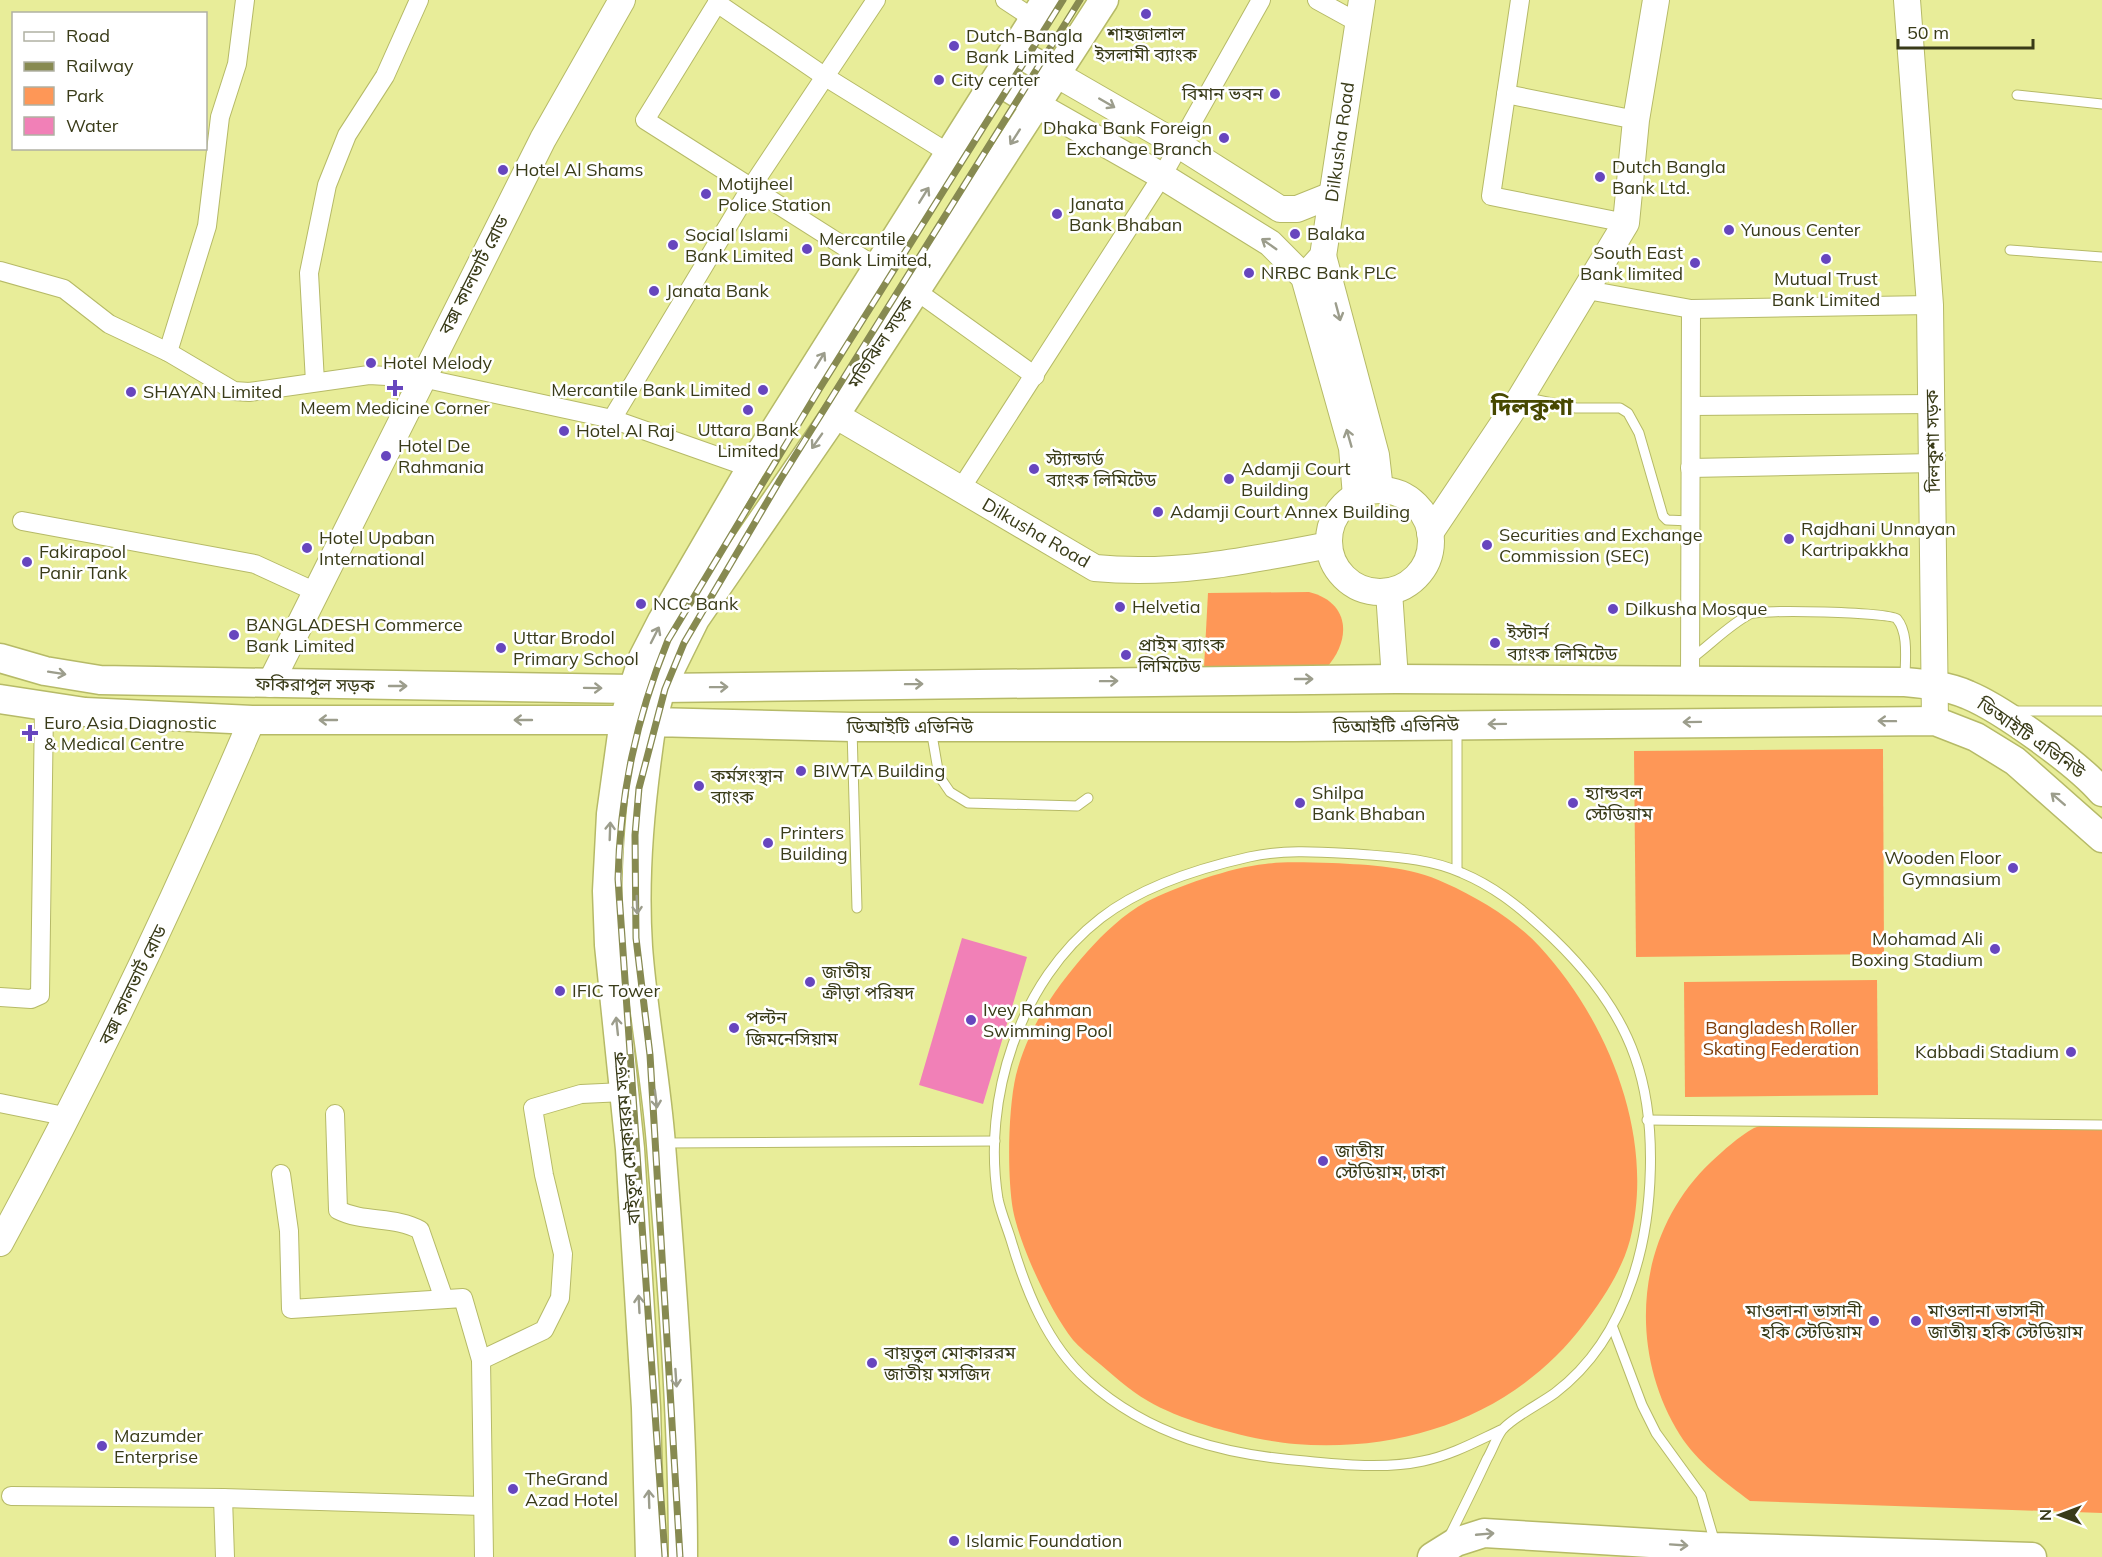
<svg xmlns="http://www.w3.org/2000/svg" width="2102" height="1557" viewBox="0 0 2102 1557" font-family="Mulish,'Noto Sans Bengali',sans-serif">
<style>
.green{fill:#fe9757}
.water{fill:#f180b7}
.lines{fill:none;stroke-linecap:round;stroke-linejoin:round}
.lane-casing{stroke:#b6ba67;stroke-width:11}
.street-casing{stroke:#b6ba67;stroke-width:20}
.secondary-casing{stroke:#b6ba67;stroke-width:28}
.primary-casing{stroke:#b6ba67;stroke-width:31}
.lane{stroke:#fff;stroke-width:9}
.street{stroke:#fff;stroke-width:18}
.secondary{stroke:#fff;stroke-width:26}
.primary{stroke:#fff;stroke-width:28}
.rail-casing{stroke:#878a51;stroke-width:7}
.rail{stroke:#fff;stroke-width:4.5;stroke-dasharray:14;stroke-linecap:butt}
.oneway{stroke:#9c9d8c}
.poi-dot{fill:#6746be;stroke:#fff;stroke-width:2}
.labels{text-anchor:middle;stroke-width:5;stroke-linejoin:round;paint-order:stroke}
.poi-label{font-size:18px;fill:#393b18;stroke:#fff;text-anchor:start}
.street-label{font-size:18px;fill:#393b18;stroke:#fff}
.park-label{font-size:18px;fill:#7f3c07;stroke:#fff}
.district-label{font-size:24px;font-weight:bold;fill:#474800;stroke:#fff}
</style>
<rect width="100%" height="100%" fill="#e8ed99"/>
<g class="green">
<path d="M1309 592C1350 602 1352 640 1326 668H1204L1208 593Z"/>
<path d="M1883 749 1884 954 1636 957 1634 751Z"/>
<path d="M1332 863C1370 865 1410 866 1445 883 1479 898 1515 920 1540 947 1609 1022 1656 1139 1630 1240 1622 1270 1603 1299 1584 1324 1516 1414 1407 1453 1295 1444 1255 1441 1183 1422 1148 1401 1129 1390 1112 1374 1095 1360 1088 1354 1079 1347 1073 1340 1050 1311 1020 1246 1013 1210 1007 1175 1008 1109 1016 1075 1028 1028 1055 988 1087 952 1104 933 1124 914 1146 902 1175 887 1232 867 1265 864 1287 861 1310 863 1332 863Z"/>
<path d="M1877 980 1878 1095 1685 1097 1684 982Z"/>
<path d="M1794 1120 2102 1129V1513L1750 1501C1725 1482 1697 1462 1680 1435 1626 1348 1636 1233 1711 1162 1724 1150 1738 1137 1754 1128 1765 1123 1782 1122 1794 1120Z"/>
</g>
<path class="water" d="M962 938 1027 957 983 1104 919 1085Z"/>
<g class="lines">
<defs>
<g id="lane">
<path d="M2017 95 2102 104"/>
<path d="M2010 250 2102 257"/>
<path d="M1523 397 1576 408H1620L1628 413 1639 433 1663 516 1667 520 1690 521"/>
<path d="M1691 659C1710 645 1729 625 1750 614 1760 609 1890 612 1897 619 1909 633 1905 661 1905 678"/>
<path d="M2013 711H2102"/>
<path d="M852 729 857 908"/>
<path d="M931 729 939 776 950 792 968 803 1077 806 1088 798"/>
<path d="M1457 729V870"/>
<path d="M1647 1120 2102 1125"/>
<path d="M665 1143 995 1141"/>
<path d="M1613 1328 1642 1405 1656 1433 1701 1495 1715 1543"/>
<path d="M1449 1537C1462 1511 1475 1485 1487 1459 1492 1451 1496 1438 1502 1430 1513 1417 1540 1404 1555 1393 1593 1364 1617 1325 1632 1280 1654 1216 1658 1121 1635 1057 1617 1005 1581 963 1541 927 1517 905 1493 886 1462 873 1429 858 1392 857 1357 854 1321 852 1285 849 1249 857 1200 868 1141 887 1101 918 1019 981 982 1099 998 1199 1001 1213 1007 1227 1011 1240 1026 1291 1047 1344 1087 1380 1149 1436 1225 1455 1305 1461 1343 1465 1386 1469 1423 1461 1452 1455 1477 1441 1503 1429"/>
</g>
<g id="street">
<path d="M719 0 645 120 878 268"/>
<path d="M1005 0 1034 19"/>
<path d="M1317 0 1357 22"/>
<path d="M1520 0 1491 196 1626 223"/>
<path d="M717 3 824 76 950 154"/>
<path d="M1506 94 1636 120"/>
<path d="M0 271 64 289 109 324 168 352 234 391 249 392 369 375 422 378 612 419 751 468"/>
<path d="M915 290 1035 376"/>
<path d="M1587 290 1691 309 1930 305"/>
<path d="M168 352 207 226 220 117 237 64 245 0"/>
<path d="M315 382 309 273 327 185 347 135 385 76 419 0"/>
<path d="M1691 406 1932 404"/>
<path d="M612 419 750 189 876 0"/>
<path d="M1690 468 1933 463"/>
<path d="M960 490 1162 176 1261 0"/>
<path d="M22 521 255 564 316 592"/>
<path d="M1690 682 1691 309"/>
<path d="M0 997 31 999 40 995 44 707"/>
<path d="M0 1103 69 1117"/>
<path d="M335 1114 338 1210C364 1223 395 1216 420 1230L444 1299"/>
<path d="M281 1174 289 1231 291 1309 463 1298 481 1360 484 1557"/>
<path d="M481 1360 544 1330 560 1298 563 1254 544 1175 533 1108 581 1094 624 1092"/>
<path d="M11 1496 223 1498 483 1506"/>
<path d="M223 1498 225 1557"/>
</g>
<g id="secondary">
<path d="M1907 0 1930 305 1935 721"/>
<path d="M1056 74 1179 145 1280 209H1297L1332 195"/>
<path d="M1037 105 1162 176 1270 243 1304 277 1352 448 1356 496"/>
<path d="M1323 256 1376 455 1380 490"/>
<path d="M1304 277 1323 256 1362 0"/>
<path d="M835 415 1095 568C1174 576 1252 560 1329 545"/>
<circle cx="1380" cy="541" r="51"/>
<path d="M1430 533 1521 397 1626 223 1636 120 1656 0"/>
<path d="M1389 592 1395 679"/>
<path d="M270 684 543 139 622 0"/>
<path d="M0 1243C93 1073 176 898 252 720"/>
</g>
<g id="primary">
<path d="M1104 0 835 415 695 619 661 688 1395 679 1905 682C1927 684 1948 686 1968 695 2002 709 2078 764 2102 792"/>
<path d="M1014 51 1056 74"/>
<path d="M996 80 1037 105"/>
<path d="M0 658 45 671 100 680 633 689 643 658 662 621 751 468 1046 0"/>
<path d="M0 699 85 712 252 720H624L652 722 661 688 633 689 624 720 611 814 607 891 609 945 630 1149 646 1408 650 1557"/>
<path d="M683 1557C683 1420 672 1282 661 1145 656 1079 643 1014 638 947 633 871 641 797 652 722L852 727H1294L1935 721 1976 737 2015 761 2102 838"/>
<path d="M1432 1557 1456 1542 1484 1533 1716 1547 2032 1557"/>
</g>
</defs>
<use href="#lane" class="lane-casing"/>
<use href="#street" class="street-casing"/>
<use href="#secondary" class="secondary-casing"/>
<use href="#primary" class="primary-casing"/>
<use href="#lane" class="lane"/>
<use href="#street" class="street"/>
<use href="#secondary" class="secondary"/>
<use href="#primary" class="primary"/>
<defs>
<g id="rail">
<path d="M665 1557 618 879C620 794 636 719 668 640L820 388 1063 0"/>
<path d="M680 1557 650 1055 636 938 635 835 639 788 665 689 684 643 780 480 1080 0"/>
</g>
</defs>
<use href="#rail" class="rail-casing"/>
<use href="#rail" class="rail"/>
</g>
<defs><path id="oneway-shaft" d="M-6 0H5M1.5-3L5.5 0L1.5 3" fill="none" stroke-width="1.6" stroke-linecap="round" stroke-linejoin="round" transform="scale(1.5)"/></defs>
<g class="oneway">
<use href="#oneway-shaft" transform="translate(1107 103) rotate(30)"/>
<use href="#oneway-shaft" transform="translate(1015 137) rotate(123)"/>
<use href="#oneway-shaft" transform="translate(924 195) rotate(-58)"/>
<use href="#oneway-shaft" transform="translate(1269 244) rotate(-145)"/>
<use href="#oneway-shaft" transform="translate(1338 312) rotate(75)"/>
<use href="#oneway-shaft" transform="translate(820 360) rotate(-58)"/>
<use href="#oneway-shaft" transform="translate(1349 438) rotate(-106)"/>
<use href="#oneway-shaft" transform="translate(817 441) rotate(125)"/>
<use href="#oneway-shaft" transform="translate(655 635) rotate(-63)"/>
<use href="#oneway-shaft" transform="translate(57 673) rotate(9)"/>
<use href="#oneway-shaft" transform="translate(1304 679)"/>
<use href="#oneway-shaft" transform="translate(1109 681) rotate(-1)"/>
<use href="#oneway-shaft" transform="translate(914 684) rotate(-1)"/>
<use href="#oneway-shaft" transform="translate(398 686)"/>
<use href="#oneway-shaft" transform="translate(719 687) rotate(-1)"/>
<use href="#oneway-shaft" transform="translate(593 688) rotate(1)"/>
<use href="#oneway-shaft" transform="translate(328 720) rotate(-180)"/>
<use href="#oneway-shaft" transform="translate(523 720) rotate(-180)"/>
<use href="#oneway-shaft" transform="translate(1887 721) rotate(-179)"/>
<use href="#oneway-shaft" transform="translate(1692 722) rotate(179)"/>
<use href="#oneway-shaft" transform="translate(1497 724) rotate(179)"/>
<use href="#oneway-shaft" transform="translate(2058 799) rotate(-139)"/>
<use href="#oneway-shaft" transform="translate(610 831) rotate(-88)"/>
<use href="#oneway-shaft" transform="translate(637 905) rotate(88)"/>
<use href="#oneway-shaft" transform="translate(617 1026) rotate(-96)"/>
<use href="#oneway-shaft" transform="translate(656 1099) rotate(83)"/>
<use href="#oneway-shaft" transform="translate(639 1304) rotate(-93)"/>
<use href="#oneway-shaft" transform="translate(676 1378) rotate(86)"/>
<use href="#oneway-shaft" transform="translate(649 1499) rotate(-92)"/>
<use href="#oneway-shaft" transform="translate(1485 1534) rotate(-5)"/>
<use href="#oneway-shaft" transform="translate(1679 1545) rotate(4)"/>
</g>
<g class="poi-dot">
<circle cx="1146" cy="14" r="6"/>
<circle cx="954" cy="46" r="6"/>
<circle cx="939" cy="80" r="6"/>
<circle cx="1275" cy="94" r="6"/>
<circle cx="1224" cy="138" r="6"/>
<circle cx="503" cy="170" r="6"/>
<circle cx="1600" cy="177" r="6"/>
<circle cx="706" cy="194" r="6"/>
<circle cx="1057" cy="214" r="6"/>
<circle cx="1729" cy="230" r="6"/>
<circle cx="1295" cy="234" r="6"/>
<circle cx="673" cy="245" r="6"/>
<circle cx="807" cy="249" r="6"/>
<circle cx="1826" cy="259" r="6"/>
<circle cx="1695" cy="263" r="6"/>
<circle cx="1249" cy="273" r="6"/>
<circle cx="654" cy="291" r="6"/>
<circle cx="371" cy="363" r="6"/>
<path d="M392 379h6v6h6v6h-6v6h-6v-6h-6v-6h6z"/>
<circle cx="763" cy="390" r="6"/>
<circle cx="131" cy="392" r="6"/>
<circle cx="748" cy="410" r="6"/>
<circle cx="564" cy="431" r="6"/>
<circle cx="386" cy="456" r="6"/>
<circle cx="1034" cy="469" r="6"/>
<circle cx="1229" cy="479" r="6"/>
<circle cx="1158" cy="512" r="6"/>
<circle cx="1789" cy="539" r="6"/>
<circle cx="1487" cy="545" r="6"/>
<circle cx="307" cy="548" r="6"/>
<circle cx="27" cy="562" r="6"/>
<circle cx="641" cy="604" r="6"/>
<circle cx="1120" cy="607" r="6"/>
<circle cx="1613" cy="609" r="6"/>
<circle cx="234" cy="635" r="6"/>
<circle cx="1495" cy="643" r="6"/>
<circle cx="501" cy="648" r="6"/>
<circle cx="1126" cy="655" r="6"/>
<path d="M27 724h6v6h6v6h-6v6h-6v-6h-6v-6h6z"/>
<circle cx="801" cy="771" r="6"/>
<circle cx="699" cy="786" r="6"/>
<circle cx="1300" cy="803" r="6"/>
<circle cx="1573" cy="803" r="6"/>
<circle cx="768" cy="843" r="6"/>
<circle cx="2013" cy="868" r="6"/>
<circle cx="1995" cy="949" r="6"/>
<circle cx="810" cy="982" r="6"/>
<circle cx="560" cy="991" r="6"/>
<circle cx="971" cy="1020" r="6"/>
<circle cx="734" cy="1028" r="6"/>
<circle cx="2071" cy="1052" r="6"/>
<circle cx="1323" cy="1161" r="6"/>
<circle cx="1874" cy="1321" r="6"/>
<circle cx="1916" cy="1321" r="6"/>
<circle cx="872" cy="1363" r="6"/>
<circle cx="102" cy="1446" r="6"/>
<circle cx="513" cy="1489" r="6"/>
<circle cx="954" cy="1541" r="6"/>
</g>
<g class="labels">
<g class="poi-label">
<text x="1146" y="40" text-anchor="middle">শাহজালাল<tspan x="1146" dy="21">ইসলামী ব্যাংক</tspan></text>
<text x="966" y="42">Dutch-Bangla<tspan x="966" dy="21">Bank Limited</tspan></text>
<text x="951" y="86">City center</text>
<text x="1263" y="100" text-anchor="end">বিমান ভবন</text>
<text x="1212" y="134" text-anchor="end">Dhaka Bank Foreign<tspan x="1212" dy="21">Exchange Branch</tspan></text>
<text x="1612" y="173">Dutch Bangla<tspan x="1612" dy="21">Bank Ltd.</tspan></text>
<text x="515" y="176">Hotel Al Shams</text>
<text x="718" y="190">Motijheel<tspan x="718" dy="21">Police Station</tspan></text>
<text x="1069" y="210">Janata<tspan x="1069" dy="21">Bank Bhaban</tspan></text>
<text x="1741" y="236">Yunous Center</text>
<text x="1307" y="240">Balaka</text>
<text x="685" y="241">Social Islami<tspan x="685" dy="21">Bank Limited</tspan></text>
<text x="819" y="245">Mercantile<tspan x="819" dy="21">Bank Limited,</tspan></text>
<text x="1683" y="259" text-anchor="end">South East<tspan x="1683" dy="21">Bank limited</tspan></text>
<text x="1261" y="279">NRBC Bank PLC</text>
<text x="1826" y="285" text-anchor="middle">Mutual Trust<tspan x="1826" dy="21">Bank Limited</tspan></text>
<text x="666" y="297">Janata Bank</text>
<text x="383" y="369">Hotel Melody</text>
<text x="751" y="396" text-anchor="end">Mercantile Bank Limited</text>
<text x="143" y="398">SHAYAN Limited</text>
<text x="395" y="414" text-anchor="middle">Meem Medicine Corner</text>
<text x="748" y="436" text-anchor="middle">Uttara Bank<tspan x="748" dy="21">Limited</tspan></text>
<text x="576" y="437">Hotel Al Raj</text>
<text x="398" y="452">Hotel De<tspan x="398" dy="21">Rahmania</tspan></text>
<text x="1046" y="465">স্ট্যান্ডার্ড<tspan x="1046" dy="21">ব্যাংক লিমিটেড</tspan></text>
<text x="1241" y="475">Adamji Court<tspan x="1241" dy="21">Building</tspan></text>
<text x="1170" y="518">Adamji Court Annex Building</text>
<text x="1801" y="535">Rajdhani Unnayan<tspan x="1801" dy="21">Kartripakkha</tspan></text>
<text x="1499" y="541">Securities and Exchange<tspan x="1499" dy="21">Commission (SEC)</tspan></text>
<text x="319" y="544">Hotel Upaban<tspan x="319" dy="21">International</tspan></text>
<text x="39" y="558">Fakirapool<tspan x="39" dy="21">Panir Tank</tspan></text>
<text x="653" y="610">NCC Bank</text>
<text x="1132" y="613">Helvetia</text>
<text x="1625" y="615">Dilkusha Mosque</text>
<text x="246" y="631">BANGLADESH Commerce<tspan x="246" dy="21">Bank Limited</tspan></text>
<text x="1507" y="639">ইস্টার্ন<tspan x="1507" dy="21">ব্যাংক লিমিটেড</tspan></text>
<text x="513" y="644">Uttar Brodol<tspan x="513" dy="21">Primary School</tspan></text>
<text x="1138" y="651">প্রাইম ব্যাংক<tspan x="1138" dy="21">লিমিটেড</tspan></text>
<text x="44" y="729">Euro Asia Diagnostic<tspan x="44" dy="21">&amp; Medical Centre</tspan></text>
<text x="813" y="777">BIWTA Building</text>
<text x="711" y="782">কর্মসংস্থান<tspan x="711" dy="21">ব্যাংক</tspan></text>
<text x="1312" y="799">Shilpa<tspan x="1312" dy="21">Bank Bhaban</tspan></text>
<text x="1585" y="799">হ্যান্ডবল<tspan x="1585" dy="21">স্টেডিয়াম</tspan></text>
<text x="780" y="839">Printers<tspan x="780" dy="21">Building</tspan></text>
<text x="2001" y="864" text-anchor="end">Wooden Floor<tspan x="2001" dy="21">Gymnasium</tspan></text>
<text x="1983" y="945" text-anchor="end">Mohamad Ali<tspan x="1983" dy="21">Boxing Stadium</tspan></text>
<text x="822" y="978">জাতীয়<tspan x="822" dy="21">ক্রীড়া পরিষদ</tspan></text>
<text x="572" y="997">IFIC Tower</text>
<text x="983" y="1016">Ivey Rahman<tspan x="983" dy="21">Swimming Pool</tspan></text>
<text x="746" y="1024">পল্টন<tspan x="746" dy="21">জিমনেসিয়াম</tspan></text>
<text x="2059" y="1058" text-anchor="end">Kabbadi Stadium</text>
<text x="1335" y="1157">জাতীয়<tspan x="1335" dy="21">স্টেডিয়াম, ঢাকা</tspan></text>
<text x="1862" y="1317" text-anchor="end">মাওলানা ভাসানী<tspan x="1862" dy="21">হকি স্টেডিয়াম</tspan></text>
<text x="1928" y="1317">মাওলানা ভাসানী<tspan x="1928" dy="21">জাতীয় হকি স্টেডিয়াম</tspan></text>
<text x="884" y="1359">বায়তুল মোকাররম<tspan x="884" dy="21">জাতীয় মসজিদ</tspan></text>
<text x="114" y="1442">Mazumder<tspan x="114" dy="21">Enterprise</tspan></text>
<text x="525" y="1485">TheGrand<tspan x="525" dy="21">Azad Hotel</tspan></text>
<text x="966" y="1547">Islamic Foundation</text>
</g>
<g class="street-label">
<text transform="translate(1340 142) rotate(-82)" y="6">Dilkusha Road</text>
<text transform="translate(474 275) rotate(-63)" y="6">বক্স কালভার্ট রোড</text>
<text transform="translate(881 343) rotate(-57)" y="6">মতিঝিল সড়ক</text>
<text transform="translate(1933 441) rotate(-91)" y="6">দিলকুশা সড়ক</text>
<text transform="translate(1036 533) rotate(30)" y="6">Dilkusha Road</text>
<text transform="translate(315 685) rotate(1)" y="6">ফকিরাপুল সড়ক</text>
<text transform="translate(1396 726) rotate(-1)" y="6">ডিআইটি এভিনিউ</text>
<text x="910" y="733">ডিআইটি এভিনিউ</text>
<text transform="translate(2031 738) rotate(35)" y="6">ডিআইটি এভিনিউ</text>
<text transform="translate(133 985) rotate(-64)" y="6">বক্স কালভার্ট রোড</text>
<text transform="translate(627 1138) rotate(-95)" y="6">বাইতুল মোকাররম সড়ক</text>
</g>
<g class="park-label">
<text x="1781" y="1034">Bangladesh Roller<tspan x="1781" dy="21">Skating Federation</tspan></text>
</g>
<g class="district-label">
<text x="1532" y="415">দিলকুশা</text>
</g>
</g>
<rect x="12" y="12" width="195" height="138" fill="#ffffff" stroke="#b0b1a3" stroke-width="1.5"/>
<rect x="24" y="32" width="30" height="9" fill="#ffffff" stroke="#b0b1a3" stroke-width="1.5"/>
<text x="66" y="42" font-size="18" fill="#393b18">Road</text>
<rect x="24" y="62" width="30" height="9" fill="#878a51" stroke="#b0b1a3" stroke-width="1.5"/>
<text x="66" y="72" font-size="18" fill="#393b18">Railway</text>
<rect x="24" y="87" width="30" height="18" fill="#fe9757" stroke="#b0b1a3" stroke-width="1.5"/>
<text x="66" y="102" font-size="18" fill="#393b18">Park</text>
<rect x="24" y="117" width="30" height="18" fill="#f180b7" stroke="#b0b1a3" stroke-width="1.5"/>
<text x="66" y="132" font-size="18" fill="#393b18">Water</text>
<g transform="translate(2060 1515) rotate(270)" stroke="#ffffff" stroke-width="4.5" paint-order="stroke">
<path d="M0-4.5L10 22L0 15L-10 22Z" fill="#393b18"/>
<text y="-9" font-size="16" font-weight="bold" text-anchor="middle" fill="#393b18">N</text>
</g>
<path d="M1898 39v9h135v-9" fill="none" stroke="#393b18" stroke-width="3"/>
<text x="1907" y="39" font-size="18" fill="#393b18" stroke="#ffffff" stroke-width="4.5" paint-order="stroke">50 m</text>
</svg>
